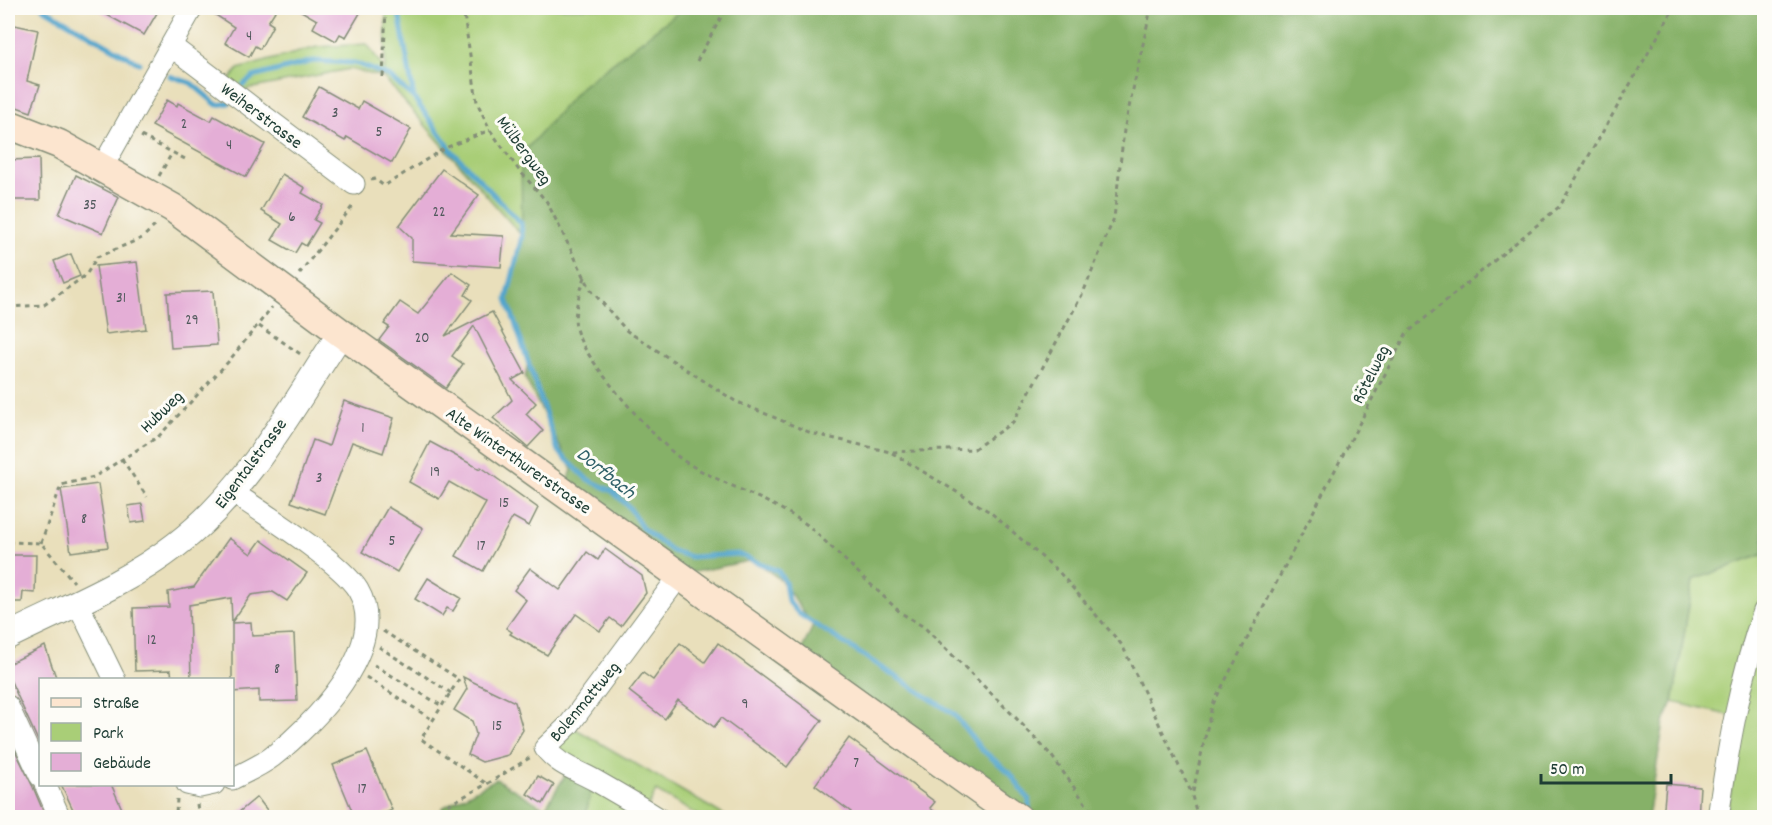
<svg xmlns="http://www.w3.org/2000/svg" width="1772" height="825" viewBox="0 0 1772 825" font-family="Dekko,sans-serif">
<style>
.green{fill:#a9ce77;stroke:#648656;stroke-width:1.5}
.forest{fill:#86b168;stroke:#52774e;stroke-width:1.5}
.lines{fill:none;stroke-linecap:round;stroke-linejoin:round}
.stream{stroke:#51a4cc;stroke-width:5}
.building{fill:#e4aed6}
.minor-casing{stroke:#848e78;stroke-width:23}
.tertiary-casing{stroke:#848e78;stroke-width:28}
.secondary-casing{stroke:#848e78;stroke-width:31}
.path{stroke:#848e78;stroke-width:3;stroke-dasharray:4.5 4.5;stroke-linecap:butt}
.minor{stroke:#fff;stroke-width:21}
.tertiary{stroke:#fff;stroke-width:26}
.secondary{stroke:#fce5cf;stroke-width:28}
.labels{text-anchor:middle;stroke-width:6;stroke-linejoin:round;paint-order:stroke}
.number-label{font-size:15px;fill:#50595c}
.street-label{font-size:18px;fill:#1f3d34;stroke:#fdfcf7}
.water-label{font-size:20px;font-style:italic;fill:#306169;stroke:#fdfcf7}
</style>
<rect width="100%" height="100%" fill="#fdfcf7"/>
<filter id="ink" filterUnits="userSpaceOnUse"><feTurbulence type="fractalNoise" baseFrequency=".0167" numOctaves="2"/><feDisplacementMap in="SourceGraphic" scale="12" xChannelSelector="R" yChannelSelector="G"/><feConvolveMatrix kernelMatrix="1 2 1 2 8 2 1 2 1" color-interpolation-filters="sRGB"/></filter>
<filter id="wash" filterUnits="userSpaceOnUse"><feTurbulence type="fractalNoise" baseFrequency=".008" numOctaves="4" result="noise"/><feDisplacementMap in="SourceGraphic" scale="24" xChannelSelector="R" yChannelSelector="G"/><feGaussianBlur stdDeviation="1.35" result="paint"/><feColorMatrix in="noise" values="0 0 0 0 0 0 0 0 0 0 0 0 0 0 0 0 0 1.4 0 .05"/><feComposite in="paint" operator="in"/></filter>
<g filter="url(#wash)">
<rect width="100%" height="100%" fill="#e9dfbb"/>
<g class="green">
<path d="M386 8H684L581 87 522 236 383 77 349 69 248 89 244 92 229 81 238 69 317 47 367 44 385 70Z"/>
<path d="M1764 554V817H1727L1741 718 1673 702 1693 580Z"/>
<path d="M569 725 727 817H701L656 791 643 817H585L594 780 545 748Z"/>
</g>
<g class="forest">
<path d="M684 8H1764V554L1693 580 1673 702 1664 722 1648 817H1011L797 660 813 626 781 580 753 560 680 575 564 492 572 470 525 378 528 362 507 299 522 236 521 155 581 87Z"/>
<path d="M569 769 594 780 585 817H442V808L496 779 545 808Z"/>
</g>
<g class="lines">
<g class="stream">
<path d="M43 8 139 63"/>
<path d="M398 8 414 98"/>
<path d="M8 9 12 8"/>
<path d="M170 76 191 83 217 105 229 103"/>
<path d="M243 85 253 77 313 61 355 63 389 76 414 98 453 152 521 223 522 236 507 299 558 451 587 479 612 491 629 507 642 528 672 551 691 557 738 554 778 571 785 582 788 601 799 614 954 714 981 749 1010 773 1029 800V809"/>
</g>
</g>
<g id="blocks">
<g class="building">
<path d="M94 8H160L144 35Z"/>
<path d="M205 8H277L268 22 273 25 260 49 255 46 249 57 225 43 234 27Z"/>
<path d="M296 8H363L346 37 340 34 336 41 313 28 317 20Z"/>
<path d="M10 24 38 30 27 81 40 85 31 112 8 104Z"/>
<path d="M319 87 358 109 362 101 411 129 392 163 347 137 345 141 302 117Z"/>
<path d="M167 100 177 106 178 103 211 121 214 116 265 144 246 177 152 126Z"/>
<path d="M39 159 40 200H8V160Z"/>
<path d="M442 169 479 195 451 233 504 236 501 267 412 261V238L399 226Z"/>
<path d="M282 174 305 188 302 193 323 205 314 220 320 223 306 246 301 243 295 253 272 240 282 224 261 211Z"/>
<path d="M76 175 119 197 103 233 59 214Z"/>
<path d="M71 254 80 276 63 283 54 261Z"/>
<path d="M137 262 146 329 106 334 96 266Z"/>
<path d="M452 272 471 285 465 295 472 300 445 336 492 312 525 373 512 380 536 403 526 414 543 431 528 447 493 418 512 400 474 326 452 356 463 364 446 388 379 340 389 327 384 324 400 302 418 314Z"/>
<path d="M213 291 217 345 171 348 167 293Z"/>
<path d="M344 401 394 418 383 453 352 442 325 514 291 502 313 440 329 446Z"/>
<path d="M430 442 480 469 481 467 538 508 529 526 513 517 483 571 456 556 486 503 449 482 439 499 409 482Z"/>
<path d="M98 484 108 547 71 552 61 489Z"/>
<path d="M142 504 145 521 131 523 128 506Z"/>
<path d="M388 507 423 528 397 572 362 552Z"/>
<path d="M229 538 251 554 261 540 307 573 287 601 273 592 251 595 232 622 231 598 189 605 191 680H172L171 670 135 671 133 608 169 607 168 592 194 587Z"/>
<path d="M605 549 642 576 646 593 621 626 610 618 600 631 576 614 547 655 510 634 512 632 506 628 526 600 514 590 530 568 560 590 587 552 598 560Z"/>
<path d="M8 555H36L35 593 23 592 22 602H8Z"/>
<path d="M428 578 461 598 453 611 447 608 442 616 415 599Z"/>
<path d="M251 622 252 636 294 634 297 701 259 702V690L232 692V623Z"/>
<path d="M680 643 705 662 718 643 822 720 787 767 721 718 714 727 678 700 665 719 629 691 643 673 653 680Z"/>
<path d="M45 646 57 680H40V745L8 675V664Z"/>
<path d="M463 677 515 702 523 730 508 755 482 762 468 755 476 734 472 721 454 710 467 689Z"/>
<path d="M8 736 33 787 46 818H8Z"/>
<path d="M849 738 935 802 930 808 943 818H848L851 812 815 785Z"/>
<path d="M367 751 392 810 375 818H355L333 765Z"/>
<path d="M538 776 554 785 543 804 527 794Z"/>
<path d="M61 784H111L126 818H77Z"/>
<path d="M1666 784 1700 787 1698 818H1663Z"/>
<path d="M257 797 273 818H232Z"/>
</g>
</g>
</g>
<g filter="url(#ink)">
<use href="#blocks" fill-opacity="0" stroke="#848e78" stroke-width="1.5"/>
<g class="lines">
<defs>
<g id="minor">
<path d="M171 46 354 184"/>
<path d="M103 166 192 8"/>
<path d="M232 492C262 512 341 562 358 590 391 647 313 725 272 757 260 766 246 772 232 779"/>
<path d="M77 602 115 680"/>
<path d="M8 706 40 776"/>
<path d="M45 784 60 818"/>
<path d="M187 784 200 787 214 784"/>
<path d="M658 818C638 805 617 793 596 781 577 770 559 766 545 748L569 725 680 575"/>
<path d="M1718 818C1728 748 1740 677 1764 611"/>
</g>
<path id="tertiary" d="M8 636C64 608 126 584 176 545 247 491 292 407 341 333"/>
<path id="secondary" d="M8 124 59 144 173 208 341 333 1018 818"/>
</defs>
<use href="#minor" class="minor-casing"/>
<use href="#tertiary" class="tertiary-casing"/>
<use href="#secondary" class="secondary-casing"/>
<g class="path">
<path d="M463 8 477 102 490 130 518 169 547 202 591 290 627 331 735 401 811 433 890 452 974 449 1013 422 1083 293 1114 218 1124 130 1151 8"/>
<path d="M697 61 726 8"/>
<path d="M383 77 386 8"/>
<path d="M141 136 187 160"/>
<path d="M159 176 172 153"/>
<path d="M371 180 375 179 384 186 445 148 490 130"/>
<path d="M299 274 352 207 353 203"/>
<path d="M585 277C579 295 571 317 578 335 589 364 658 444 684 461 724 486 772 499 810 527L901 613 924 627 1015 717 1051 755 1096 818"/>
<path d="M8 307 44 305 86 275 97 257 142 238 157 224"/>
<path d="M259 326 302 355"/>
<path d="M892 453 990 512 1059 572 1122 645 1192 794"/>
<path d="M122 459 147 497"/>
<path d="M8 542 41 543 74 582"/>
<path d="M41 543 61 485 94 477 159 436 228 362 272 307"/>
<path d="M383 631 459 679 421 739 487 784"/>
<path d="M379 647 451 693"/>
<path d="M374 665 442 706"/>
<path d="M366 677 433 720"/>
<path d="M177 799 176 813 180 818"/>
<path d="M197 804 199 818"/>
<path d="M424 818 487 784 531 757"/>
<path d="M1198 818 1192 796 1212 706 1406 334 1560 206 1674 8"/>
</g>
<use href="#minor" class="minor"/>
<use href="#tertiary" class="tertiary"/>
<use href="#secondary" class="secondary"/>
</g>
</g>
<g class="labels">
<g class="number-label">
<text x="249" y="40">4</text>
<text x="335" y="117">3</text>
<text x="184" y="128">2</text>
<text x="379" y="136">5</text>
<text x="229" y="149">4</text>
<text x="90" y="209">35</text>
<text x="439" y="216">22</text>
<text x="292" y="221">6</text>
<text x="121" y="302">31</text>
<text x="192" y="324">29</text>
<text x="422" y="342">20</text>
<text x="363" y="432">1</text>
<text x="435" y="476">19</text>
<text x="319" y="482">3</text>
<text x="504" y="507">15</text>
<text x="84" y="523">8</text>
<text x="392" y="545">5</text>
<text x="481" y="550">17</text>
<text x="152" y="644">12</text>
<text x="277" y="673">8</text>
<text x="745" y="708">9</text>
<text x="497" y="730">15</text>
<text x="856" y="767">7</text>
<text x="362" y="793">17</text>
</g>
<g class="street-label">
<text transform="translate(262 115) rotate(37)" y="6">Weiherstrasse</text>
<text transform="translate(525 150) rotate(54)" y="6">Mülbergweg</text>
<text transform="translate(1370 374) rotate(-63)" y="6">Rötelweg</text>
<text transform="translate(161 411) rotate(-44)" y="6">Hubweg</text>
<text transform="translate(519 460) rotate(35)" y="6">Alte Winterthurerstrasse</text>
<text transform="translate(250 463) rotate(-53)" y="6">Eigentalstrasse</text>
<text transform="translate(584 701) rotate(-50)" y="6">Bolenmattweg</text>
</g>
<g class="water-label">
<text transform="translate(607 472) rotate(39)" y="7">Dorfbach</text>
</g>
</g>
<rect width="1772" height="825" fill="none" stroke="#fdfcf7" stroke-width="30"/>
<rect x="39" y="678" width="195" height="108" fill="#fdfcf7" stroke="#a4b0a9" stroke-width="1.5"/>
<rect x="51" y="698" width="30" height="9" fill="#fce5cf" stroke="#a4b0a9" stroke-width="1.5"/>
<text x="93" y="708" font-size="18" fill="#1f3d34">Straße</text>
<rect x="51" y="723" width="30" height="18" fill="#a9ce77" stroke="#a4b0a9" stroke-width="1.5"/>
<text x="93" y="738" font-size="18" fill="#1f3d34">Park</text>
<rect x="51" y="753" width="30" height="18" fill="#e4aed6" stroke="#a4b0a9" stroke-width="1.5"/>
<text x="93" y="768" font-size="18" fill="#1f3d34">Gebäude</text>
<path d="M1541 774v9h130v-9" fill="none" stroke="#1f3d34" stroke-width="3"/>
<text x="1550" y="774" font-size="18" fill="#1f3d34" stroke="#fdfcf7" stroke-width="4.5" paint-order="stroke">50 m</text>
</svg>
